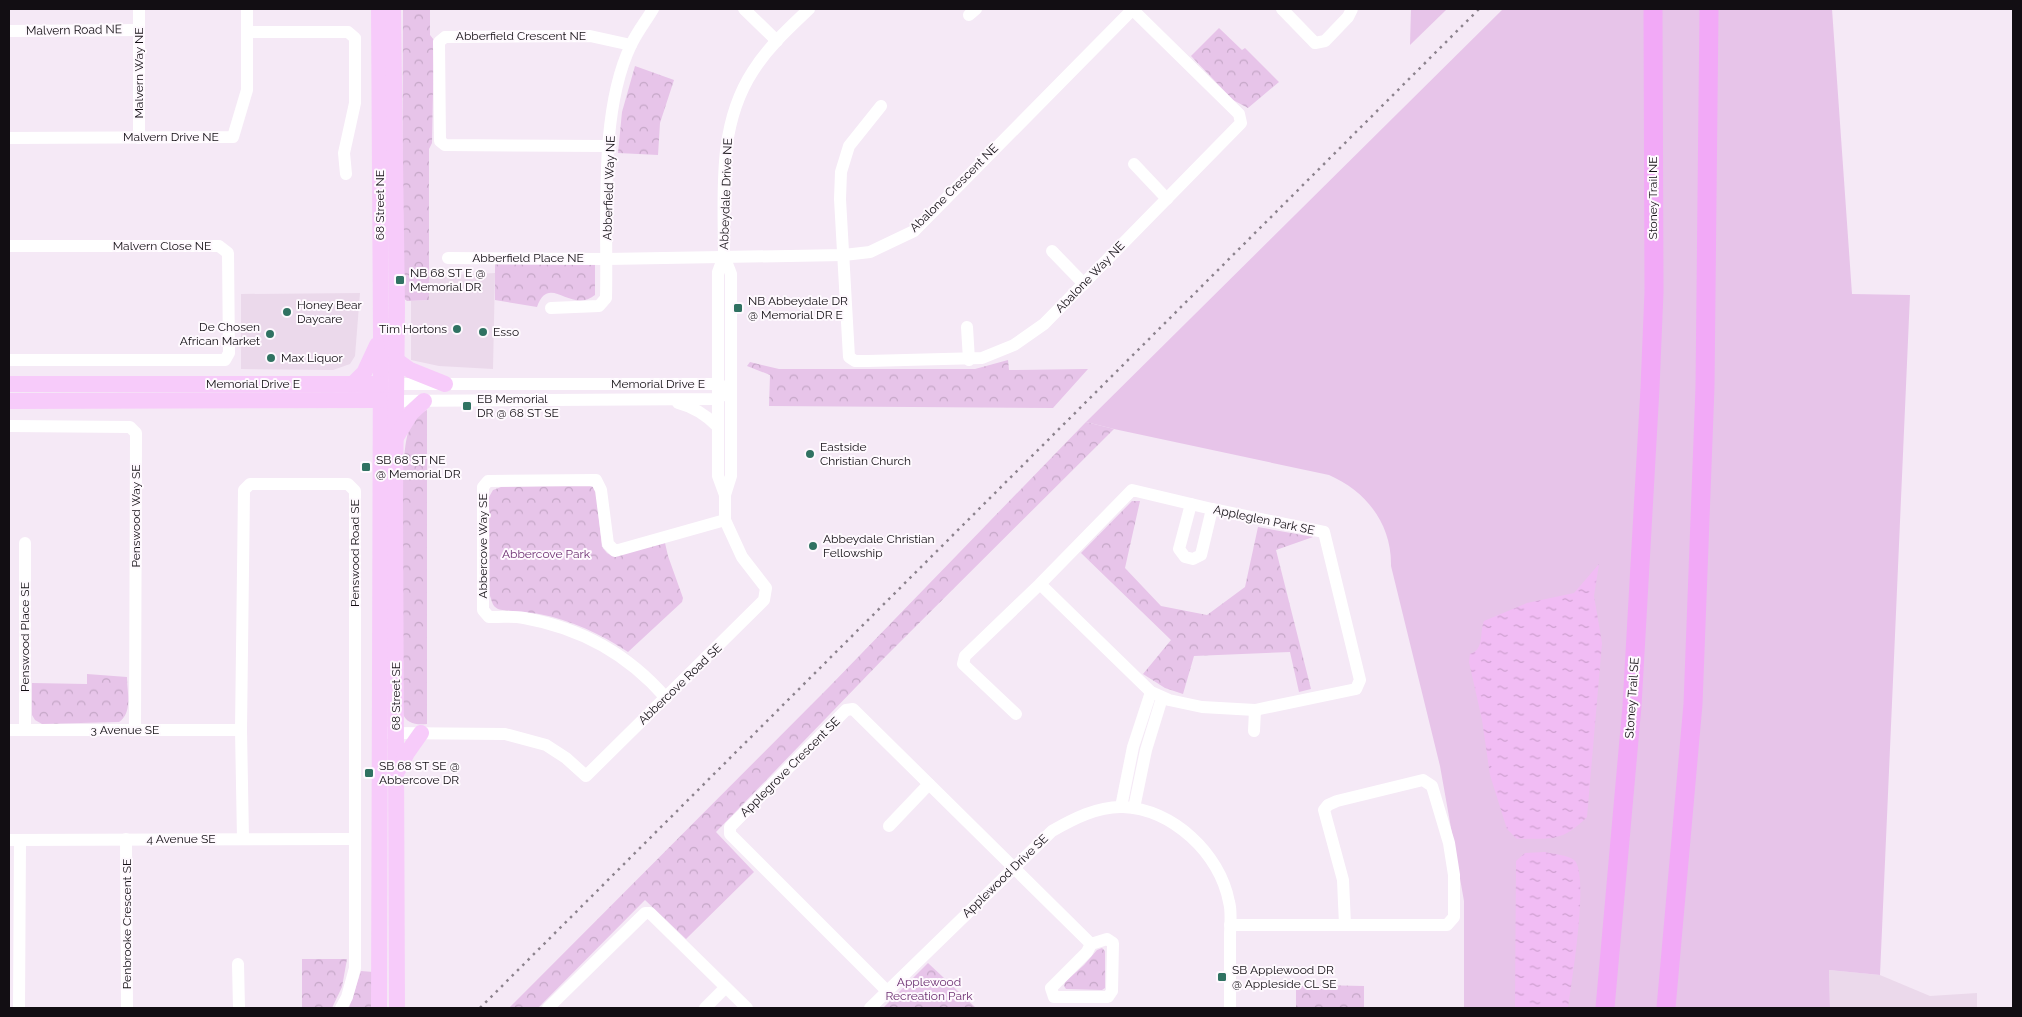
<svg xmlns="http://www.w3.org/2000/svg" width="2022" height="1017" viewBox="0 0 2022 1017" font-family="Raleway,sans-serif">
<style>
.built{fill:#ebd9eb}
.grass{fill:#e7c4e9}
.forest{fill:url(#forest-crowns)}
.water{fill:url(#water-ripples)}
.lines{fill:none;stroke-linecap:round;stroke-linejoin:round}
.minor{stroke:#fff;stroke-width:12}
.major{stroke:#f7cbfa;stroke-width:16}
.highway{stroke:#f2a9f7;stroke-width:19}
.rail{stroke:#8c838d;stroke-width:2.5;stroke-dasharray:2.5 5;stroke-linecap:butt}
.poi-dot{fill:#307262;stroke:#fef9fe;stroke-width:2}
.labels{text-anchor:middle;stroke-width:4;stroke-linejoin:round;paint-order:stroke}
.street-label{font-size:12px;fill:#120e13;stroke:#fef9fe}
.poi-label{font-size:12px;fill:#120e13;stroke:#fef9fe;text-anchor:start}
.park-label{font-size:12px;fill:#6c2f71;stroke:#fef9fe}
</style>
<defs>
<pattern id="forest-crowns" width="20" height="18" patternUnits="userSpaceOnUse" patternTransform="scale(1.25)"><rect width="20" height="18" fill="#e7c4e9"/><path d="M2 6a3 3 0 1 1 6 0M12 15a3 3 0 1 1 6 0" fill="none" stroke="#c5a7c7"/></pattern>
<pattern id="water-ripples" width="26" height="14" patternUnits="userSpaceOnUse" patternTransform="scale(1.25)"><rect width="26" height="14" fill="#f1bcf4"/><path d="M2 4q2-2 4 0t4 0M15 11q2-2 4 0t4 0" fill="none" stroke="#cea0d0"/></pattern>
</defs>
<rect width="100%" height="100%" fill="#f5e9f6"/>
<g class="built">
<path d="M495 273 493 369 439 366 411 360V301L429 300V276Z"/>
<path d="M360 293 355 356 350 364 333 370 241 369V294Z"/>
<path d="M1829 970 1880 975 1930 996 1977 993V1008H1830Z"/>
</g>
<g class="grass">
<path d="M1411 9H1447L1410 45Z"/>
<path d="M1503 9H1832L1852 294 1910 295 1880 975 1829 970 1830 1008H1464V901L1440 766 1391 566C1392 524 1366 491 1329 475L1114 429 1086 422Z"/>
</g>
<g class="forest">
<path d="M403 9H430V35L434 40 432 143 429 149V300L407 301 402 297Z"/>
<path d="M1219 28 1242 50 1245 48 1279 82 1248 108 1233 100 1191 56Z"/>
<path d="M635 66 674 80 660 123 658 155 618 153 622 112Z"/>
<path d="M495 264H595V295C571 315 549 272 537 307L495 300Z"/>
<path d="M1008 360 1009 370 1088 369 1053 408 769 406 770 375 747 366 750 362 779 369H975Z"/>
<path d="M427 410V724C416 725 406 724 402 712L403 466C406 446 405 418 427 410Z"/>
<path d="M1086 422 1114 429 886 656 716 832 754 872 686 939 645 900 538 1008H509L829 687Z"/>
<path d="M587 485 593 487 596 491 602 547 607 553 612 556 665 543 668 556 683 598 682 602 628 652C601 634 571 620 539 614 531 612 502 611 498 609 492 606 492 601 490 596L489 497 493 490 501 487Z"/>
<path d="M1132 501H1140L1125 568 1161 606 1207 615 1245 587 1258 527 1313 537 1276 550 1311 689 1299 692 1290 652 1194 656 1183 694 1165 688 1143 674 1171 640 1081 553Z"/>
<path d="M87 674 127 677C127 692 133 713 119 722L42 724 35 720 32 715V683L87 684Z"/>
<path d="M1102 948 1105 951V988L1102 990 1066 989 1064 986 1065 982 1084 965 1097 950Z"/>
<path d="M302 959H347L342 987 332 1008H302Z"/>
<path d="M928 963 976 1008H883Z"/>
<path d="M361 971 373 972V1008H349Z"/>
<path d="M1316 985 1364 986V1008H1296V990L1301 986Z"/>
</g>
<g class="water">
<path d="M1599 564 1594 596 1602 643 1587 817C1561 843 1551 838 1517 839L1507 829 1490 775 1482 720 1469 662 1470 654C1485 649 1479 633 1484 621L1527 603 1574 593Z"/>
<path d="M1545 852C1553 854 1568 855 1574 860 1590 873 1571 985 1568 1008H1515L1516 861 1525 853Z"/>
</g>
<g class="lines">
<g class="minor">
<path d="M139 9V138"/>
<path d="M744 9 777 41"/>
<path d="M1282 9 1315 43 1325 41 1348 17 1352 9"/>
<path d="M969 15 976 9"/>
<path d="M9 31 139 30"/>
<path d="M247 32H348L355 38V103L344 153 346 174"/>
<path d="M881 106 849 146 841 172 840 199 849 357 855 361H867L982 358 1014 345 1044 324 1241 123 1239 114 1132 9"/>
<path d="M9 138 233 137 247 90V9"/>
<path d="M608 146 445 145 440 141 439 42 445 37 590 36 631 45"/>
<path d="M1134 164 1167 199"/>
<path d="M9 246H219L228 253 229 353 225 360H9"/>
<path d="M1052 251 1084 284"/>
<path d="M448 258 607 259 844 255 870 252 914 231 1133 9"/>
<path d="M551 308 599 306 606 298C608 222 598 113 631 45 637 32 646 21 653 9"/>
<path d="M967 327 969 360"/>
<path d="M388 384H717L725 387"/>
<path d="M389 401 717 399 723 395"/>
<path d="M678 403C694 407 705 414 717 426"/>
<path d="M9 426 130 427 136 433 135 730"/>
<path d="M725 495 718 476V272L724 256C724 193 717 126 753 71 768 47 789 28 809 9"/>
<path d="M1191 504 1179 549 1185 557 1193 559 1201 555 1212 509"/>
<path d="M666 698C628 654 581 628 524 618 512 616 500 617 489 617L483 610V487L488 481 596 480 601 490 608 544 615 551 725 520"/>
<path d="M1016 714 963 664 965 656 1040 584 1132 490 1212 509 1324 532 1360 680 1356 689 1255 710 1202 707 1169 700 1151 692 1040 584"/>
<path d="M9 730H241"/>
<path d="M25 730V543"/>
<path d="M1254 731 1255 710"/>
<path d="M388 733 505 734 546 745 566 758 586 776 764 600 766 588 742 557 725 520V495L731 476V274L724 256"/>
<path d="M1121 807 1133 747 1151 692"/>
<path d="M1134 808 1146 750 1162 698"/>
<path d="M889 826 929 784"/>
<path d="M126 839 127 1008"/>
<path d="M243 839 241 730 244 490 250 484H348L355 491V968L347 997 341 1008"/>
<path d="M9 840 354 839"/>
<path d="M1230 925H1447L1454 917V875L1449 843 1432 786 1423 780 1337 801 1328 805 1324 810 1343 880 1345 925"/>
<path d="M1107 939 1113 943 1112 991 1108 997H1054L1051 988 1087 952 1091 944Z"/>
<path d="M238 964 239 1008"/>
<path d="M887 991 730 834V827L846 710 853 709 1091 944"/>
<path d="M19 1008 20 840"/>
<path d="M548 1008 645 913H650L747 1008"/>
<path d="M705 1008 725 988"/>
<path d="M870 1008 1052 831C1073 819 1098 806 1123 807 1172 809 1220 853 1229 902 1232 912 1230 925 1230 936 1230 960 1230 984 1230 1008"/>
</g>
<g class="major">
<path d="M379 9 381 336 379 1008"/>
<path d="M393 9 397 308 395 498 397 1008"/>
<path d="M396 360 410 370 445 384"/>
<path d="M9 384H380"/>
<path d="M353 384 364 373 377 345"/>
<path d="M9 401 380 400"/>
<path d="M395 439 411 413 424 401"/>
<path d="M398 770 407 753 421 733"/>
</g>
<g class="highway">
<path d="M1605 1008 1632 706 1650 388 1654 292 1653 9"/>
<path d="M1666 1008 1693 704 1705 387 1709 9"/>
</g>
<path class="rail" d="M480 1008 1479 9"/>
</g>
<g class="poi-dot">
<rect x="395" y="275" width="10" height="10" rx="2.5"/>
<rect x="733" y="303" width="10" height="10" rx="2.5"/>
<circle cx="287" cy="312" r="5"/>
<circle cx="457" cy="329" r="5"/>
<circle cx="483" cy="332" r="5"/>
<circle cx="270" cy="334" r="5"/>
<circle cx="271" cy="358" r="5"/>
<rect x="462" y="401" width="10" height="10" rx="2.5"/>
<circle cx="810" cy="454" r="5"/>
<rect x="361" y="462" width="10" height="10" rx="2.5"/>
<circle cx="813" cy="546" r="5"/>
<rect x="364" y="768" width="10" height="10" rx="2.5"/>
<rect x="1217" y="972" width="10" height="10" rx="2.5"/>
</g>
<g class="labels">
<g class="street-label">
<text transform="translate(74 30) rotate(-1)" y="4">Malvern Road NE</text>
<text x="521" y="40">Abberfield Crescent NE</text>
<text transform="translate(139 73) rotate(-90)" y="4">Malvern Way NE</text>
<text x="171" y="141">Malvern Drive NE</text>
<text transform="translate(609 188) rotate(-88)" y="4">Abberfield Way NE</text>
<text transform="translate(954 188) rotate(-45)" y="4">Abalone Crescent NE</text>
<text transform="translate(726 194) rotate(-88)" y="4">Abbeydale Drive NE</text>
<text transform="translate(1653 198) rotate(-90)" y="4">Stoney Trail NE</text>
<text transform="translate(380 205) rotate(-90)" y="4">68 Street NE</text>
<text x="162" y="250">Malvern Close NE</text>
<text x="528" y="262">Abberfield Place NE</text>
<text transform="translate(1090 277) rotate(-46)" y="4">Abalone Way NE</text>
<text x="253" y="388">Memorial Drive E</text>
<text x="658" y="388">Memorial Drive E</text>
<text transform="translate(136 516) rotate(-90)" y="4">Penswood Way SE</text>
<text transform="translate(1264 520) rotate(12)" y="4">Appleglen Park SE</text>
<text transform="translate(483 546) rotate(-90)" y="4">Abbercove Way SE</text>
<text transform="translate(355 553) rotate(-90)" y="4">Penswood Road SE</text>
<text transform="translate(25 637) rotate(-90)" y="4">Penswood Place SE</text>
<text transform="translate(680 684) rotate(-44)" y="4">Abbercove Road SE</text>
<text transform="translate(396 696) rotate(-90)" y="4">68 Street SE</text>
<text transform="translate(1632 698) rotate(-86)" y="4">Stoney Trail SE</text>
<text x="125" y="734">3 Avenue SE</text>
<text transform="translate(790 767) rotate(-45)" y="4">Applegrove Crescent SE</text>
<text x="181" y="843">4 Avenue SE</text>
<text transform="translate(1005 876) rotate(-44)" y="4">Applewood Drive SE</text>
<text transform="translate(127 924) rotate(-90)" y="4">Penbrooke Crescent SE</text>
</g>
<g class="poi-label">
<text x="410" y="277">NB 68 ST E @<tspan x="410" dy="14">Memorial DR</tspan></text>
<text x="748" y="305">NB Abbeydale DR<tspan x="748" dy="14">@ Memorial DR E</tspan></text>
<text x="297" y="309">Honey Bear<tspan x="297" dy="14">Daycare</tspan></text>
<text x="260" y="331" text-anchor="end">De Chosen<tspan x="260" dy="14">African Market</tspan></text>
<text x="447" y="333" text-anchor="end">Tim Hortons</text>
<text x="493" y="336">Esso</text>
<text x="281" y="362">Max Liquor</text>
<text x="477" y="403">EB Memorial<tspan x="477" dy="14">DR @ 68 ST SE</tspan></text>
<text x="820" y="451">Eastside<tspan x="820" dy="14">Christian Church</tspan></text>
<text x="376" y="464">SB 68 ST NE<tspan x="376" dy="14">@ Memorial DR</tspan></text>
<text x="823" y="543">Abbeydale Christian<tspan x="823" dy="14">Fellowship</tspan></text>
<text x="379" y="770">SB 68 ST SE @<tspan x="379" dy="14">Abbercove DR</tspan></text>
<text x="1232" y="974">SB Applewood DR<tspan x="1232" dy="14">@ Appleside CL SE</tspan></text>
</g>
<g class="park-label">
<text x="546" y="558">Abbercove Park</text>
<text x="929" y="986">Applewood<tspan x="929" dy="14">Recreation Park</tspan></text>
</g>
</g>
<rect width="2022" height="1017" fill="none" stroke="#120e13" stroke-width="20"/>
</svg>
